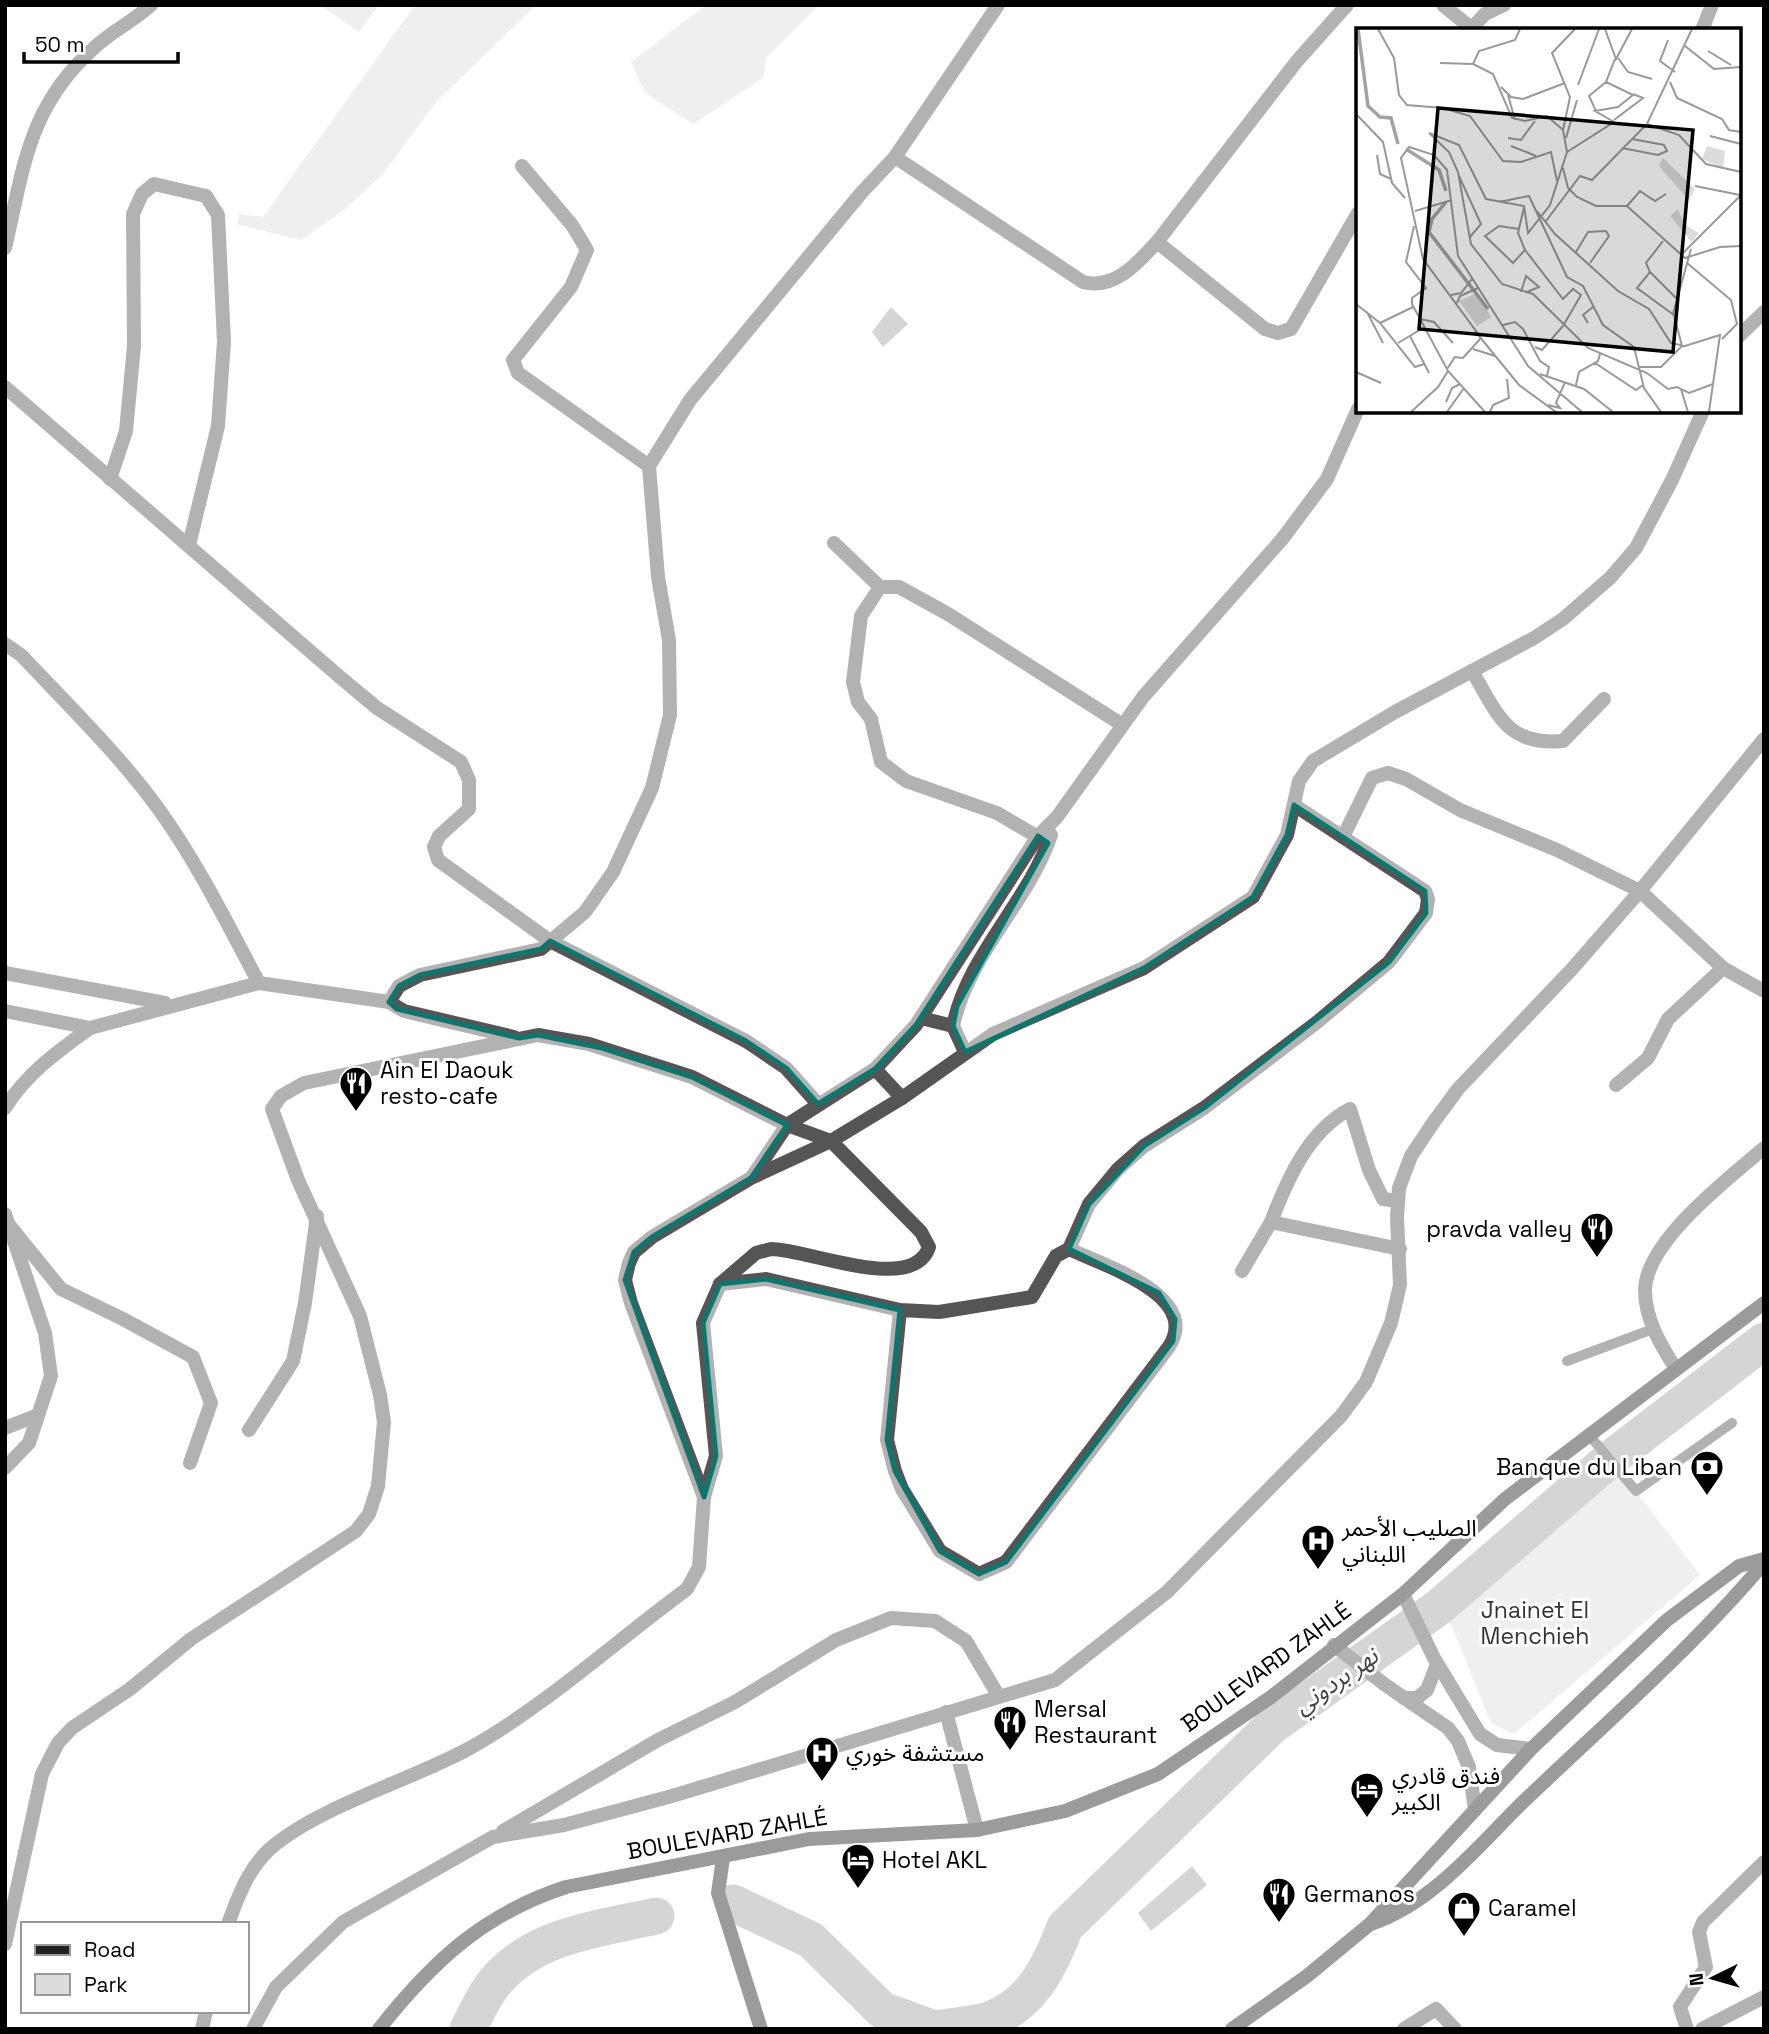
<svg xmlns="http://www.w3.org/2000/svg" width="1769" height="2034" viewBox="0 0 1769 2034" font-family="'Space Grotesk','Noto Sans Arabic',sans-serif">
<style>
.green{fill:#dcdcdc}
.water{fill:#a3a3a3}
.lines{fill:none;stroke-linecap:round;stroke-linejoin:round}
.river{stroke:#a3a3a3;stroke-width:37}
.service{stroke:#555;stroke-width:10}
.minor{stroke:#555;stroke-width:14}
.tertiary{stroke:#555;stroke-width:14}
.secondary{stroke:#222;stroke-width:14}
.marked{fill:none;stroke:#0f766e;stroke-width:5;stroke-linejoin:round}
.labels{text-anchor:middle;stroke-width:6;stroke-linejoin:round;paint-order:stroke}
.poi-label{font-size:23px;fill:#000;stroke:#fff;text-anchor:start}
.park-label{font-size:23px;fill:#333;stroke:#fff}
.street-label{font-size:23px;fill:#000;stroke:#fff}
.water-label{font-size:24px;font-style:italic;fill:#444;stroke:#fff}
.inset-river{fill:none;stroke:#a3a3a3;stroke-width:3.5}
.inset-road{fill:none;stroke:#999;stroke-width:2}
.view{fill:#000;fill-opacity:0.15;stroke:#000;stroke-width:3.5}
.inset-edge{fill:none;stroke:#000;stroke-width:3.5}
</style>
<rect width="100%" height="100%" fill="#fff"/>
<g class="green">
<path d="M320 5H379L359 32Z"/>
<path d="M415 5H536L435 103 383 174 345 209 301 240 237 224 239 214 263 217Z"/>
<path d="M706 5H819L767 57 763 78 693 124 645 93 631 62Z"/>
<path d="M1618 1468 1700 1575 1514 1734 1491 1723 1442 1602Z"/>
</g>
<g class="water">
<path d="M891 307 908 324 883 347 872 332Z"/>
<path d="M1192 1866 1207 1885 1151 1931 1138 1913Z"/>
</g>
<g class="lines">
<g class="river">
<path d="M733 1903 811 1940 882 2010 934 2029"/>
<path d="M468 2029C476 2014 484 1995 495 1982 535 1934 599 1929 656 1916"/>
<path d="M936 2029C953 2026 973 2025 989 2020 1032 2005 1050 1966 1065 1927L1272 1726 1439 1607 1609 1460 1764 1341"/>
</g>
<g class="service">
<path d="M1567 1361 1653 1329"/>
<path d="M1590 1436 1636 1491 1732 1423"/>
</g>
<g class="minor">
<path d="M1443 5 1471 28"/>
<path d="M1470 30 1485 14 1504 5"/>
<path d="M1702 30 1712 5"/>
<path d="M895 157 1083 282C1114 290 1137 264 1157 242L1265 329 1278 333 1291 329 1358 213"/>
<path d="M522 166 572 225 587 250 571 287 513 360 518 373 649 466"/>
<path d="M1157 242 1297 61 1347 5"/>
<path d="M5 248C24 167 28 106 95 47 112 31 134 21 151 5"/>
<path d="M1739 336 1764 312"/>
<path d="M5 387 341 678 377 708 461 762 469 780V809L439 836 434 847 438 860 550 941 746 1041 786 1068 818 1104"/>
<path d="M110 479 126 431 134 346 133 214 142 194 154 184 206 196 218 215 224 342 218 426 189 545"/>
<path d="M834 543 880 587"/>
<path d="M5 644 21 655C68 705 119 754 160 811 198 864 228 925 259 983"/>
<path d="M1472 671C1498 714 1506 746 1563 741L1604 699"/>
<path d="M1343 837 1372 778 1388 773 1406 779 1460 810 1557 850 1640 891 1723 968 1764 991"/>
<path d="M1048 843 997 813 906 781 881 762 871 719 858 702 853 682 861 616 880 587H899L948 614 1121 724"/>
<path d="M5 973 165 1003"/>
<path d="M389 1002 399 986 420 975 541 949 585 912 613 872 652 788 670 715 669 640 658 577 649 466 690 400 862 192 895 157 998 5"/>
<path d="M5 1011 90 1028 259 983 389 1002 404 1011 514 1037"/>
<path d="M921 1018 953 1026 965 1052"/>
<path d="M953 1026C968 954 1028 903 1051 835"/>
<path d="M875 1069 902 1098"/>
<path d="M1616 1085 1648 1058 1668 1019 1723 968"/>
<path d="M5 1108C27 1073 57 1052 90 1028"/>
<path d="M752 1177 787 1125 875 1069 916 1025 1038 836 1057 817 1143 697 1283 538 1327 479 1358 409"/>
<path d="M1398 1201 1383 1199 1369 1170 1350 1109C1308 1131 1287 1180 1271 1222L1400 1249"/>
<path d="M5 1214 45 1333 51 1376 29 1443 5 1468"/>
<path d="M9 1225 61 1289 123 1319 193 1357 211 1403 190 1463"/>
<path d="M1069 1249 1089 1204 1118 1169 1144 1146 1204 1108 1316 1023 1389 962 1426 913 1428 899 1425 891 1294 805"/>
<path d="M1242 1271 1271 1222"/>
<path d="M720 1284 766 1279 900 1310 939 1312 1032 1297 1056 1256 1069 1249C1102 1265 1204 1296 1168 1348L1006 1562 979 1574 940 1551 902 1489 895 1471 887 1440 900 1310"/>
<path d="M1676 1369C1661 1346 1645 1319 1645 1290 1646 1241 1729 1178 1764 1148"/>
<path d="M5 1428 38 1415"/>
<path d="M249 1430 293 1361 305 1303 317 1216"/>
<path d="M704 1497 631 1303 625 1280 629 1263 634 1252 652 1237 751 1178 831 1141 902 1098 993 1034 1144 968 1253 897 1287 835 1299 781 1313 761 1395 712 1534 638 1563 619 1610 578 1636 548 1672 480 1703 411"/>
<path d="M946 1712 977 1830"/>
<path d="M503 1831 658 1740 735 1702 836 1640 891 1618 935 1621 966 1641 998 1695"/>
<path d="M5 1944 42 1774 58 1743 72 1728 130 1689 191 1639 356 1531 369 1514 378 1486 384 1422 380 1395 360 1316 298 1180 272 1109 281 1096 304 1083 538 1035 589 1044 692 1077 787 1125 831 1141 921 1232 929 1247C913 1295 808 1249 771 1249L756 1253 720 1284 703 1323 716 1456 704 1497 699 1567 687 1589C616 1641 544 1707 468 1749 409 1781 329 1803 277 1843 250 1863 239 1894 228 1924"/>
<path d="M202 2029 206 2011"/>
<path d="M253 2029 276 1987 343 1922 493 1837 564 1825 672 1796 1055 1680 1167 1592 1341 1416 1366 1382 1391 1323 1400 1285 1397 1217 1399 1188 1411 1156 1433 1123 1458 1089 1572 969 1640 891 1764 739"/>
<path d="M1687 2029 1680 2007 1706 1967 1699 1932 1703 1922 1764 1862"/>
</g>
<g class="tertiary">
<path d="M1403 1594 1434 1658 1480 1734 1497 1745 1531 1749"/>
<path d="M1334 1645 1384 1684 1448 1728 1458 1741 1469 1767 1475 1810"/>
<path d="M1404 1698H1417L1427 1690 1437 1664"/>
<path d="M1404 2029 1436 2009 1455 2029"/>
<path d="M1702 2029 1764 1997"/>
</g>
<g class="secondary">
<path d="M723 1858 718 1893 761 2029"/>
<path d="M1371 1924C1434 1902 1477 1847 1523 1802 1605 1724 1690 1650 1764 1563"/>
<path d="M379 2029C432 1962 483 1914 566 1887L809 1839 977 1830 1065 1811 1158 1774 1271 1697 1403 1594 1505 1499 1764 1303"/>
<path d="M1232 2029 1307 1976 1370 1924 1531 1749 1667 1620 1739 1566 1764 1559"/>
</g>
</g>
<path d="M0 0H1769V2034H0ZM1294 805 1425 891 1426 913 1389 962 1204 1108 1144 1146 1089 1204 1069 1249 1159 1293 1175 1319 1173 1341 1006 1562 979 1574 940 1551 895 1471 887 1440 900 1310 766 1279 720 1284 703 1323 716 1456 704 1497 625 1280 634 1252 652 1237 751 1178 787 1125 692 1077 602 1048 538 1035 519 1038 397 1009 389 1002 399 986 420 975 541 949 550 941 746 1041 786 1068 818 1104 875 1069 916 1025 1038 836 1048 843 957 1006 953 1026 965 1052 1144 968 1253 897 1287 835Z" fill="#fff" fill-opacity=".55" fill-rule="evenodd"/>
<path class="marked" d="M1294 805 1425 891 1426 913 1389 962 1204 1108 1144 1146 1089 1204 1069 1249 1159 1293 1175 1319 1173 1341 1006 1562 979 1574 940 1551 895 1471 887 1440 900 1310 766 1279 720 1284 703 1323 716 1456 704 1497 625 1280 634 1252 652 1237 751 1178 787 1125 692 1077 602 1048 538 1035 519 1038 397 1009 389 1002 399 986 420 975 541 949 550 941 746 1041 786 1068 818 1104 875 1069 916 1025 1038 836 1048 843 957 1006 953 1026 965 1052 1144 968 1253 897 1287 835Z"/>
<defs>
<symbol id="restaurant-pin" viewBox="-11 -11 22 30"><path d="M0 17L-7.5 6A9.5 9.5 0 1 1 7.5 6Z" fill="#000" stroke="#fff"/><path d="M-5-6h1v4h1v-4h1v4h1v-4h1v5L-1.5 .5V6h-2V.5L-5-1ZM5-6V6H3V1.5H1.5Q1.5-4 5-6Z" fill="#fff"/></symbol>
<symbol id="bank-pin" viewBox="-11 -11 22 30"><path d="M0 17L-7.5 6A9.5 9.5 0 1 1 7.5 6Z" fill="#000" stroke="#fff"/><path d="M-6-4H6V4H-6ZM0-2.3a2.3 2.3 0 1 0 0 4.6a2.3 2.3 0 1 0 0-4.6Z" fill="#fff"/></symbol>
<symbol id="hospital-pin" viewBox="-11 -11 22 30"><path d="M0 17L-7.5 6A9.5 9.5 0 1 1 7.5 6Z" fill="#000" stroke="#fff"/><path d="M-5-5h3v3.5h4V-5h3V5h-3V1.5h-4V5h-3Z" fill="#fff"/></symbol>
<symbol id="hotel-pin" viewBox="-11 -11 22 30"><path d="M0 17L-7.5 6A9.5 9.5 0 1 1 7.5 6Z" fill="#000" stroke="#fff"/><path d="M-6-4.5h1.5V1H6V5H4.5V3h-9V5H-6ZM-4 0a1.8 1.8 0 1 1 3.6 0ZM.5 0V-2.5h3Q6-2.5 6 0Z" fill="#fff"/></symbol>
<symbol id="shop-pin" viewBox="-11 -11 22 30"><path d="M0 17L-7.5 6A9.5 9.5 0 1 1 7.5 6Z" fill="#000" stroke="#fff"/><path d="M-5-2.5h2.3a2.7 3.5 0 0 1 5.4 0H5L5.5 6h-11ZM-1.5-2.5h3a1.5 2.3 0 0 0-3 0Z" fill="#fff"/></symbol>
</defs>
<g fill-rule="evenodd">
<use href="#restaurant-pin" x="337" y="1064" width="38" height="52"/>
<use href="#restaurant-pin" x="1578" y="1210" width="38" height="52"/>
<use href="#bank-pin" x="1688" y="1448" width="38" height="52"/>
<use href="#hospital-pin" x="1299" y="1522" width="38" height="52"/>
<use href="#restaurant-pin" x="991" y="1703" width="38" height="52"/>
<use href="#hospital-pin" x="803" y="1734" width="38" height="52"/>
<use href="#hotel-pin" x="1348" y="1770" width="38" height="52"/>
<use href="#hotel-pin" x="839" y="1841" width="38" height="52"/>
<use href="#restaurant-pin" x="1260" y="1875" width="38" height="52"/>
<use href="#shop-pin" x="1445" y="1889" width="38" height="52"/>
</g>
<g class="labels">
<g class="poi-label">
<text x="380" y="1078">Ain El Daouk<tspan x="380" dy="26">resto-cafe</tspan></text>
<text x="1572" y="1237" text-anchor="end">pravda valley</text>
<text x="1682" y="1475" text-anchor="end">Banque du Liban</text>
<text x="1342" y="1536">الصليب الأحمر<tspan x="1342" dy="26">اللبناني</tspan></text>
<text x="1034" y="1717">Mersal<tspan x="1034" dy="26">Restaurant</tspan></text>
<text x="846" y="1761">مستشفة خوري</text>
<text x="1392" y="1784">فندق قادري<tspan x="1392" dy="26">الكبير</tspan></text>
<text x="882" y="1868">Hotel AKL</text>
<text x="1304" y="1902">Germanos</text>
<text x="1488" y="1916">Caramel</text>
</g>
<g class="park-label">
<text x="1535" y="1618">Jnainet El<tspan x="1535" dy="26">Menchieh</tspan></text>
</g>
<g class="street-label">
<text transform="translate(1266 1667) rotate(-36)" y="8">BOULEVARD ZAHLÉ</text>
<text transform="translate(727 1834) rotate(-10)" y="8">BOULEVARD ZAHLÉ</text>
</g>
<g class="water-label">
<text transform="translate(1336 1681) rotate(-35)" y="8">نهر بردوني</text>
</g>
</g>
<g transform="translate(1356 28)">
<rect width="385" height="385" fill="#fff"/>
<path d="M351 118 369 123 367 140 346 131ZM307 130 339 161 333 172 307 143 303 137ZM322 181 328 196 343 205 336 214 314 188ZM121 265 135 289 121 298 103 273Z" fill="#dcdcdc"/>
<path class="inset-river" d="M2 1 12 78 24 89 35 90 42 116M50 121 83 142 90 163M90 174 76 191 73 204 132 281"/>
<path class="inset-road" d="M22 1 38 30 43 67 51 77 87 80 114 88 147 133 165 134 195 124 201 153M164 1 159 12 123 23 117 36 137 46 156 90 169 93 191 88 207 102M219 1 196 25 214 69 207 102 211 124 194 177 172 205 168 178 130 171 103 117 73 105 93 124 102 144 115 216 146 256 177 266 232 320 291 345 312 361 321 359 333 365 357 356M249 1 260 31 276 1M312 12 304 33 319 44M329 18 358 41 385 39M352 23 375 37M262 30 272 44 296 51M84 35 117 36M314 54 321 70 366 91 373 102 385 104M222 57 243 1M145 59 155 69 167 71 209 55M152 67 159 92M240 83 233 68 250 54M0 86 27 114 36 155 49 170M258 92 287 70 277 66M291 96 323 107 350 136 385 144M354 108 385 116M152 110 165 112 179 93M210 110 221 72M155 118 180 128M266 120 302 127 311 123 308 117 276 111M211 124 258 94 239 83 262 79 277 67 250 54 259 31M21 127 24 146 35 151M207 140 212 160 221 169 240 178H271L329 230 364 219 385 218M103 148 125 196 114 209M339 158 384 167M143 174 173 168 211 249 227 258 247 297 278 319 288 360 305 384M271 178 284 163 299 173 310 166M59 183 96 172M181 183 199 206 262 263 293 281 315 315 329 318 364 307 353 384M190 193 224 148 236 152 291 96 336 1M58 198 50 234 70 260 56 270V276L92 343 129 384M163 201 143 198 129 208 157 235 169 222 162 205 168 179M169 222 207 271 218 260M220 224 232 204 250 203 253 208 234 235M325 227 385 167M331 235 375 272 381 296 366 311M294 244 321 271M165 264 170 248 183 259 171 264M95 267 105 265 116 251M101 275 104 268 122 260M0 276 24 295 59 339 68 336M11 284 27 315M317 286 335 221M64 291 78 294 97 315M24 295 57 279M232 295 227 287 237 279M147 297 159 294 167 301 184 333 193 339 191 348M119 303 163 357 200 384M123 307 67 231 45 130 53 119 78 127 91 142 102 228 172 338 226 384M54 308 73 345M42 315 67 300M179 319 186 322 207 298 225 267 217 261M117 321 139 328M239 335 280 362 287 357M283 339H305L326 318 318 287 281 260 294 244 290 235 307 213M91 341 99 329 107 330 125 310M0 344 25 355M184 346 228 361 257 384M220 357 223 344 242 333 244 326M325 361 332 384M90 374 96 360 104 356M192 377 204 380 200 375 209 354M55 384 82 359 92 343M91 384 108 360M134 384 137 377 153 370 151 351"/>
<path class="view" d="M82 80 337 102 317 324 63 301Z"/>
<rect width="385" height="385" class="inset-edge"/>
</g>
<rect width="1769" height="2034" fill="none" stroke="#000000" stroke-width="14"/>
<rect x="21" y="1922" width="228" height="91" fill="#ffffff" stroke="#999999" stroke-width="2"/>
<rect x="35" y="1945" width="35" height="10" fill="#222222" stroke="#999999" stroke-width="2"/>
<text x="84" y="1957" font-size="21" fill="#000000">Road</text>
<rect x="35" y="1974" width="35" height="21" fill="#dcdcdc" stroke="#999999" stroke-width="2"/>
<text x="84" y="1992" font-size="21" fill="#000000">Park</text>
<g transform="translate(1713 1978) rotate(265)" stroke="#ffffff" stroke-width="5" paint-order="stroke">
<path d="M0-5L12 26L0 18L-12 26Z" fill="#000000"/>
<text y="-10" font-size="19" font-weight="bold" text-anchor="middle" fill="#000000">N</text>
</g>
<path d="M24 52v10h154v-10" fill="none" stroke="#000000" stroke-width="3.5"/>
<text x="35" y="52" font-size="21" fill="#000000" stroke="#ffffff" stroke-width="5" paint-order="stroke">50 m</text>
</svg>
